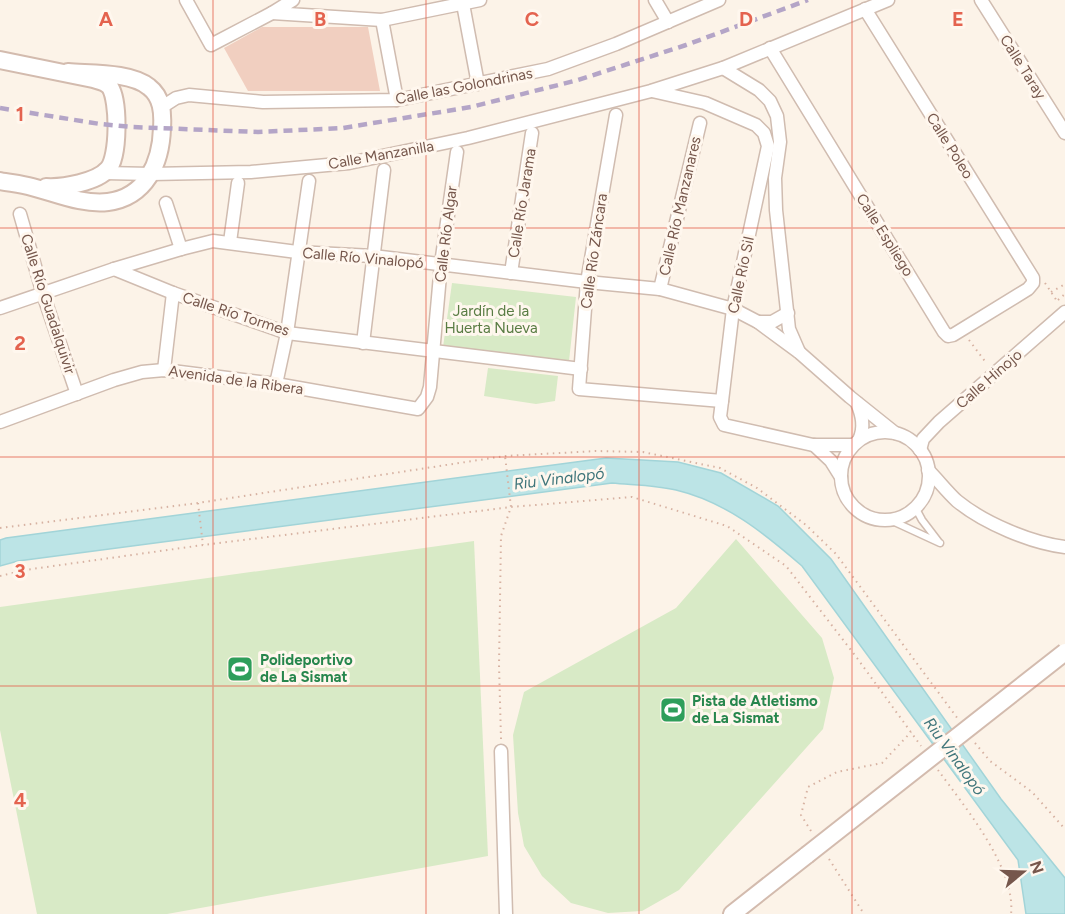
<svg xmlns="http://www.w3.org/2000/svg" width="1065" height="914" viewBox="0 0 1065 914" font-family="Figtree,sans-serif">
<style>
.green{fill:#d8eac6}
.water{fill:#bce4e6;stroke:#a2d4d8;stroke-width:1.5}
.building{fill:#f1cfc0}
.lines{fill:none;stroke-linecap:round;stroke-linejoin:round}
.lane-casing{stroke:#d0bcb0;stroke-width:9}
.street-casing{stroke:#d0bcb0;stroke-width:15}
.secondary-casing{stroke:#d3bbae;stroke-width:20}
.path{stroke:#d7b2a2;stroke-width:2;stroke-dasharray:1.5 4.5;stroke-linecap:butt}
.lane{stroke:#fff;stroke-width:6}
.street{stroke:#fff;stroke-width:12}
.secondary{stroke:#fff;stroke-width:16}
.rail{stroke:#b4a5c7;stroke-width:4.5;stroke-dasharray:9 6;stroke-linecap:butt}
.secondary-bridge-casing{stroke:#d3bbae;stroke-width:20;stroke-linecap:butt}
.secondary-bridge{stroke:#fff;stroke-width:16}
.grid{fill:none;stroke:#e4634f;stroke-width:1.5;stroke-opacity:0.55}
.labels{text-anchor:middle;stroke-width:6;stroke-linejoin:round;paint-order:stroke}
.street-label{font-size:15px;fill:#76574c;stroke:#fff7ee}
.park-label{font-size:15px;fill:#597c43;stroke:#fff7ee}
.leisure-label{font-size:15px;font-weight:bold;fill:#27864d;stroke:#fff7ee;text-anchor:start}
.water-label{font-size:16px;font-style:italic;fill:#40767b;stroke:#fff7ee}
.grid-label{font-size:20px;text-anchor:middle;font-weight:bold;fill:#e4634f;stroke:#fff7ee;stroke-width:6;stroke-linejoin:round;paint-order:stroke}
</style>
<rect width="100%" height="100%" fill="#fcf3e8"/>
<g class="green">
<path d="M452 283 576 297 569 361 443 347Z"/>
<path d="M488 368 558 376 555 401 536 404 484 396Z"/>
<path d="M736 539 822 638 834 678 823 729 679 890 642 911 608 913 571 903 542 876 524 846 518 813 513 735 524 692 676 608Z"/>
<path d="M474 541 488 856 167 914H37L0 730V607Z"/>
</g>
<path class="water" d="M606 458 678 462 721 473 778 506 831 559 1001 799 1065 878V914H1026L1018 860 802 566C764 533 726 502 676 490 656 485 633 485 612 483L18 561 0 566V540L6 538Z"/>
<path class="building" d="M262 27H368L380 91H248L224 48Z"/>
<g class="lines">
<defs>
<g id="lane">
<path d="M915 507 922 520 938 541"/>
<path d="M888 519 940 543"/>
</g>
<g id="street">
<path d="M186 0 211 45 272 13"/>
<path d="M293 0 272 13 382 20 480 0"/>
<path d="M655 0 668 22"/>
<path d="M981 0 1065 133"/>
<path d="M463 4 478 84"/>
<path d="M382 20 397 100"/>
<path d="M770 48 944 332 948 336 953 335 1028 289 1033 283V278L865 9"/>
<path d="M723 68 759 90 770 101 777 116 780 142 775 178 776 210 789 329 799 352"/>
<path d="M652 91 705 103 756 125 764 133 768 146 733 309 722 401 720 417 724 425 813 445H853"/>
<path d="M162 107 176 98 189 95 263 102 397 100 548 69 616 44 719 0"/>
<path d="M616 115 587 282 579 389 722 401"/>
<path d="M105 173 151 174 251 172 349 163 468 138 651 91 723 68 888 0"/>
<path d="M166 203 181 249"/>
<path d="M20 214 43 294 77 394"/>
<path d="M230 242 238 183"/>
<path d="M114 269 173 293 287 333 581 369"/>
<path d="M511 273 532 133"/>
<path d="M660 289 700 123"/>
<path d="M0 308 114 269 181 249 213 241 297 252 373 256 587 282 660 289 733 309 758 322 800 353 850 397 895 433"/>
<path d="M758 322H772L788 313"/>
<path d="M363 343 384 170"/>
<path d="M164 370 173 293"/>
<path d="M276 384 287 333 309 181"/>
<path d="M857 403C862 415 865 427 859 440"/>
<path d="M0 422 114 380 142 372 164 370 276 384 418 409 427 397 430 387 441 264 457 152"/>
<circle cx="885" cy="476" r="44"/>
<path d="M814 445 831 461 841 477"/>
<path d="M920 450 923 439 939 422 1065 312"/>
<path d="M928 470C938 480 947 492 957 501 984 523 1031 543 1065 547"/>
<path d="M501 751 506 914"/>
</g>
<g id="secondary">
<path d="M0 60 93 79C99 81 106 82 110 87 119 101 119 157 108 169 97 182 63 188 46 187"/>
<path d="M0 181C10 183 21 184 32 187 56 193 82 205 108 202 146 197 161 163 162 128 163 113 162 97 149 87 131 72 91 74 68 72"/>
<path d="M732 914 807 855"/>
</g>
</defs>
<use href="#lane" class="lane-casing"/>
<use href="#street" class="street-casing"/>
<use href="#secondary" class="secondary-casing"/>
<g class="path">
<path d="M1045 283 1057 301"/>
<path d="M1051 292 1065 284"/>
<path d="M1058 300 1065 294"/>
<path d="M969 340 987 364"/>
<path d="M198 503 203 545"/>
<path d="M0 528 198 503 505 456 596 451 643 452 720 468 757 488 806 525 836 554 958 719"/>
<path d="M0 576 25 570 203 545 511 507 632 497 727 526 786 566 857 658 921 746"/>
<path d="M501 739 499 665 501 536 511 507 505 456"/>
<path d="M975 743 990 761 1032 792 1065 829"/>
<path d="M938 770C964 806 1016 868 1011 914"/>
<path d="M811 831 801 815 808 787 837 772 882 763 911 732"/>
<path d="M829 859 864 914"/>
</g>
<use href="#lane" class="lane"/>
<use href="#street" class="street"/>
<use href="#secondary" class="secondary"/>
<path class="rail" d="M0 108 100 124 132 127 258 132 343 128 471 107 578 80 686 45 808 0"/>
<defs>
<path id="secondary-bridge" d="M807 855 1065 652"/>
</defs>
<use href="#secondary-bridge" class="secondary-bridge-casing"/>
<use href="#secondary-bridge" class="secondary-bridge"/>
</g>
<path class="grid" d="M213 0V914M426 0V914M639 0V914M852 0V914M0 228H1065M0 457H1065M0 686H1065"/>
<defs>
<symbol id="stadium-square" viewBox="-11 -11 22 22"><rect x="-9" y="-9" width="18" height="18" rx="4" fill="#2e9e5b" stroke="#fff7ee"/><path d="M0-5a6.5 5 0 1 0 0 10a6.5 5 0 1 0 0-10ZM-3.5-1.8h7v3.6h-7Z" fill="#fff"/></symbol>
</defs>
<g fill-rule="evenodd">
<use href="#stadium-square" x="225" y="654" width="30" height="30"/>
<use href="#stadium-square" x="658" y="695" width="30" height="30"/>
</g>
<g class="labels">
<g class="street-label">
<text transform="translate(1023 67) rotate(58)" y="5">Calle Taray</text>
<text transform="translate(464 86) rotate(-11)" y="5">Calle las Golondrinas</text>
<text transform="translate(950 146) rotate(58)" y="5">Calle Poleo</text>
<text transform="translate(381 155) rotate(-10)" y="5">Calle Manzanilla</text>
<text transform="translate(522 203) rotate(-81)" y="5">Calle Río Jarama</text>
<text transform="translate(680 206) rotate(-77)" y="5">Calle Río Manzanares</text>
<text transform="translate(446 234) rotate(-83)" y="5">Calle Río Algar</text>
<text transform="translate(885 235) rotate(58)" y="5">Calle Espliego</text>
<text transform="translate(594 251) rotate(-82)" y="5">Calle Río Záncara</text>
<text transform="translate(363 258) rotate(5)" y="5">Calle Río Vinalopó</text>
<text transform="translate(741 275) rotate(-78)" y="5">Calle Río Sil</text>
<text transform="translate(48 304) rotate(72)" y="5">Calle Río Guadalquivir</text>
<text transform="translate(236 314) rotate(18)" y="5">Calle Río Tormes</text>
<text transform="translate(989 379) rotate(-41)" y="5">Calle Hinojo</text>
<text transform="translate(236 380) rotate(8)" y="5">Avenida de la Ribera</text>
</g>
<g class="park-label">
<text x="491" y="316">Jardín de la<tspan x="491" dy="17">Huerta Nueva</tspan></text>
</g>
<g class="leisure-label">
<text x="260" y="665">Polideportivo<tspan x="260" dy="17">de La Sismat</tspan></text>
<text x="692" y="706">Pista de Atletismo<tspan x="692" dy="17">de La Sismat</tspan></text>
</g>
<g class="water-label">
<text transform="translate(559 478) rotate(-7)" y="6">Riu Vinalopó</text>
<text transform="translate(955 756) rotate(54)" y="6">Riu Vinalopó</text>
</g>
</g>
<g class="grid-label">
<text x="106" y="26">A</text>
<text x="320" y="26">B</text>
<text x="532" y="26">C</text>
<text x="746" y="26">D</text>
<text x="958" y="26">E</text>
<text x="20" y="121">1</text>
<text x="20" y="350">2</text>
<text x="20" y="578">3</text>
<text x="20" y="807">4</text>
</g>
<g transform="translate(1023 872) rotate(71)" stroke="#fff7ee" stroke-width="4.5" paint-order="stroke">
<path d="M0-4.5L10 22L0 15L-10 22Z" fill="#76574c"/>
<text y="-9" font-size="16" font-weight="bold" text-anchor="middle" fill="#76574c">N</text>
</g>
</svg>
